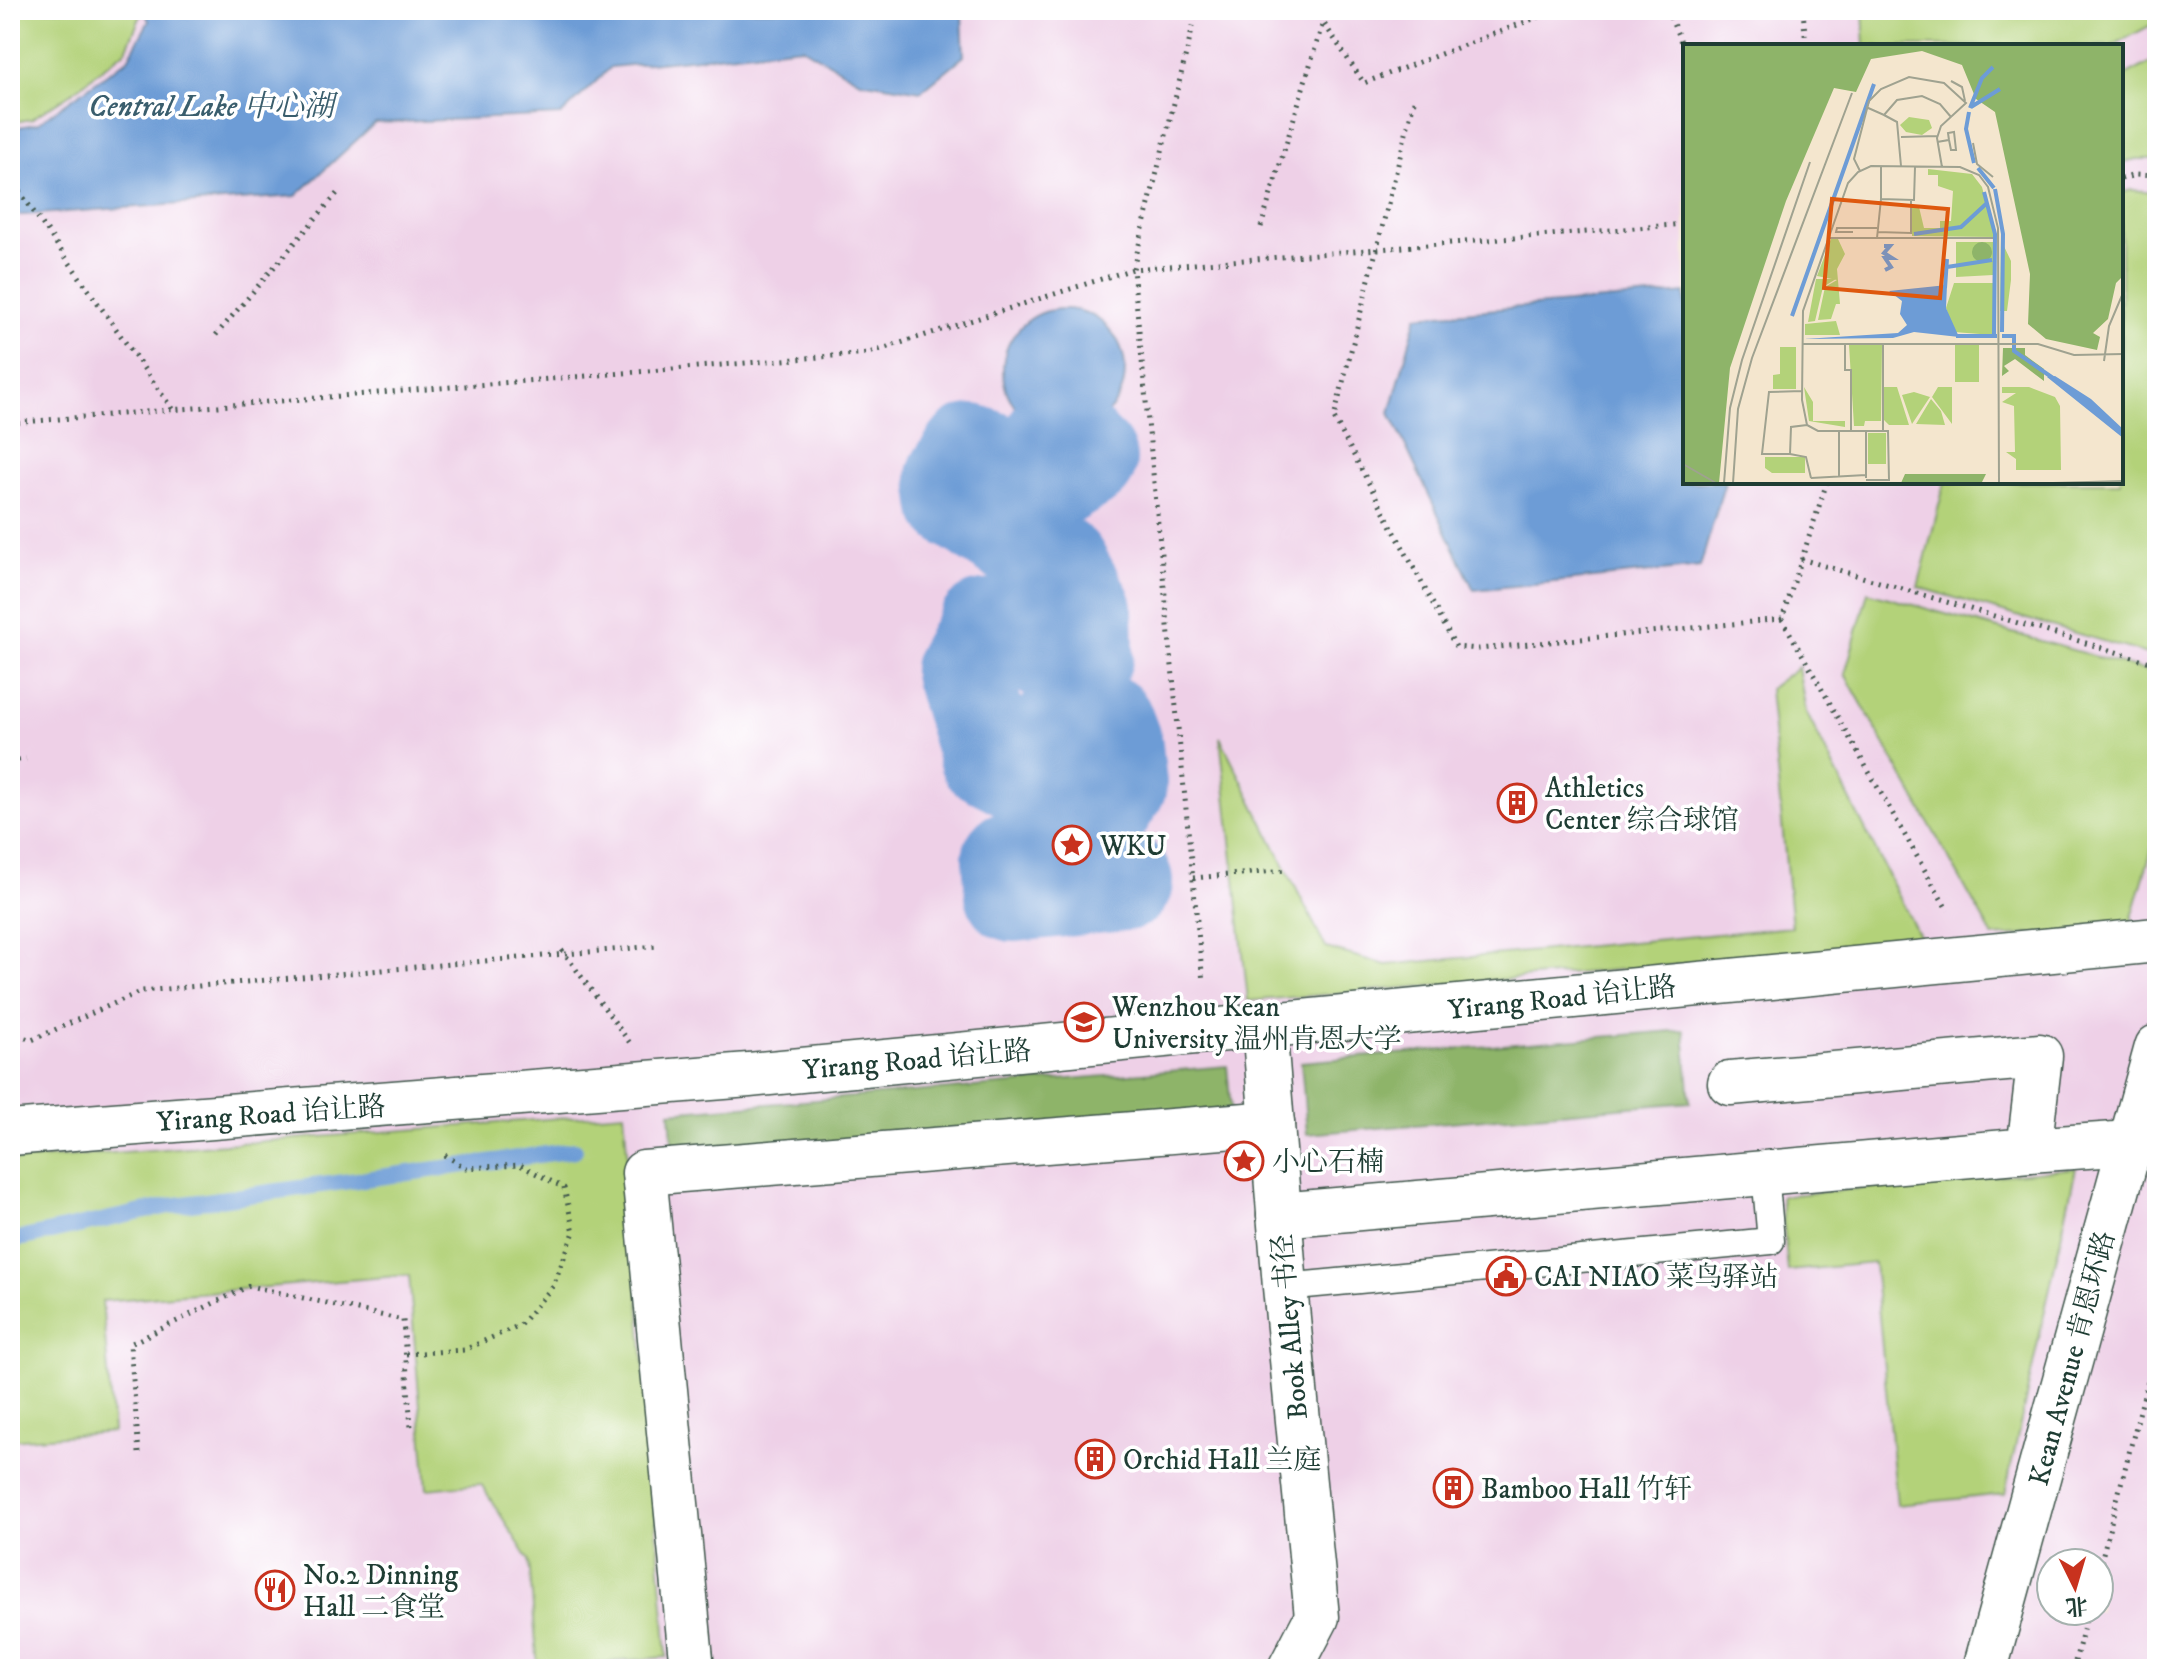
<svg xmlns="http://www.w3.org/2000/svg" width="2167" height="1679" viewBox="0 0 2167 1679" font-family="'IM FELL DW Pica','Noto Serif SC',serif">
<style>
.built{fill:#eed0e7;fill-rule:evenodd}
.green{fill:#b3d279;stroke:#698856;stroke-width:2}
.forest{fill:#8eb469;stroke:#56784e;stroke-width:2}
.water{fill:#6d9cd6;stroke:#466c85;stroke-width:2}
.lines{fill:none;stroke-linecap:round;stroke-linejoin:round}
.stream{stroke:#6d9cd6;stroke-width:16}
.river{stroke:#6d9cd6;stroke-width:98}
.lane-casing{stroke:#3f564b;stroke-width:29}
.street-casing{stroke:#3f564b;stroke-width:47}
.path{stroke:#3f564b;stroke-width:5;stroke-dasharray:2 6;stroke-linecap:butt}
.lane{stroke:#fff;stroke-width:26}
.street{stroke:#fff;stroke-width:44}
.path-bridge{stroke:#3f564b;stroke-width:5;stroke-dasharray:2 6;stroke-linecap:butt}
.labels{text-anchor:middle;stroke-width:7;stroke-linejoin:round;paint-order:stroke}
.poi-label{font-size:28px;fill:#1f3d34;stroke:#fff;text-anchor:start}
.street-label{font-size:28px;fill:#1f3d34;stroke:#fff}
.water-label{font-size:30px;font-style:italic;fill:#3a5e6d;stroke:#fff}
.inset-river{fill:none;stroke:#6d9cd6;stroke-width:4}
.inset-road{fill:none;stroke:#9fa290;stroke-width:2}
.view{fill:#de580e;fill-opacity:0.15;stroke:#de580e;stroke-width:4}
.inset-edge{fill:none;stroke:#1f3d34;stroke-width:4}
</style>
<rect width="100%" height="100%" fill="#fff"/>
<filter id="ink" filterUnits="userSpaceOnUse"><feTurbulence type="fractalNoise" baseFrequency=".0125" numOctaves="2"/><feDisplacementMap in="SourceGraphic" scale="16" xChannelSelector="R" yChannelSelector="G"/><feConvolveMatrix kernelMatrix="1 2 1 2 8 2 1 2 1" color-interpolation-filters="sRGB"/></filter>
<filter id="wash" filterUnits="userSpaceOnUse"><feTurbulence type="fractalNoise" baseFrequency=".006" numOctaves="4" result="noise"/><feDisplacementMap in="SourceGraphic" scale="32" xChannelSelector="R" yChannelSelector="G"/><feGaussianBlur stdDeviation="1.8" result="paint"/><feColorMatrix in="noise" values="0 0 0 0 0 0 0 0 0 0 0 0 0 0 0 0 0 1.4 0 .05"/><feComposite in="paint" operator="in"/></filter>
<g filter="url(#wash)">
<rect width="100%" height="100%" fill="#f4e6ce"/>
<path class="built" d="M10 10H2157V1669H10ZM1685 46H2121V482H1685ZM2051 1563H2099V1611H2051Z"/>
<g class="green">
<path d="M10 10H140L142 13 126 50 70 94 31 119 10 123Z"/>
<path d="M1863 10H2157V22L2112 46H1865Z"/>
<path d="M2157 59V159H2136L2121 163V78Z"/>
<path d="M2131 190 2157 192V657L1918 587 1945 482H2121V193Z"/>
<path d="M1868 592 2157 674V831L2129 928 1993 937 1845 674Z"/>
<path d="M1798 667 1806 712 1923 944 1248 1001 1220 737 1326 948 1386 965 1792 927 1769 689Z"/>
<path d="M624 1113 667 1657 538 1668 529 1560 481 1484 427 1489 409 1275 102 1301 113 1432 10 1440V1161Z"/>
<path d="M2076 1168 2005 1494 1897 1505 1874 1263 1788 1271 1781 1196Z"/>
</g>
<g class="forest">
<path d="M1684 1030 1690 1102 1307 1134 1301 1062Z"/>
<path d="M1227 1066 1231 1109 673 1155 670 1112Z"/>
</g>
<g class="water">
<path d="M144 10H959L962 15 964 56 921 91 860 81 802 47 611 67 561 115 375 123 296 196 10 216V129L38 123 128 59 149 21Z"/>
<path d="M1685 293V482H1725L1700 567 1474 590 1390 413 1417 316Z"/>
<circle cx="1064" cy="370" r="61"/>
</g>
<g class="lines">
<path class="stream" d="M10 1241 169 1206 575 1150"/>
<path class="river" d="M1057 431 1088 460 1052 482 972 453 956 477 959 501 1059 566 1084 610 1085 653 1069 663 1049 653 1032 634 1005 627 985 629 962 671 987 755 1018 771 1047 747 1061 727 1105 723 1114 747 1118 784 1090 829 1034 855 1011 859 1014 893 1124 882"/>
</g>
</g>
<g filter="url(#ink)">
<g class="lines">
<defs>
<path id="lane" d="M1285 1287 1771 1241 1765 1173"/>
<g id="street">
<path d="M1264 1025 1285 1287 1317 1617 1290 1669"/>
<path d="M10 1133 749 1075 2157 940"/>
<path d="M2029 1150 2130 1143"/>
<path d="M1279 1215 2029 1150 2040 1056 1730 1083"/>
<path d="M692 1669 644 1173 1272 1123"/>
<path d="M1985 1669 2157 1047"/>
</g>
</defs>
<use href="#lane" class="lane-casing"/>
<use href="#street" class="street-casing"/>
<g class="path">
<path d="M1197 10 1133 269 1203 982"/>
<path d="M1318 10 1323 22 1364 83 1557 10"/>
<path d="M1667 10 1685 51"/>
<path d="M1803 10 1806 46"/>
<path d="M1414 101 1334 418 1456 647 1479 649 1782 619"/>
<path d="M10 178 173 410"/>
<path d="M2121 179 2135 175 2157 176"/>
<path d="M1261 227 1323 22"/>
<path d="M216 335 340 190"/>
<path d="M10 423 869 353 1133 269 1685 224"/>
<path d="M1827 482 1782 619 1948 911"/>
<path d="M1801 559 2157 664"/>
<path d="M10 761 26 759"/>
<path d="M1193 878 1287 870"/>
<path d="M10 1033 32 1040 142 991 657 946"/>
<path d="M406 1354 464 1350 520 1325 553 1286 574 1232 564 1188 520 1165 466 1168 440 1152"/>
<path d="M139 1453 130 1344 249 1286 403 1320 411 1428"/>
<path d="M2099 1569 2157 1345"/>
<path d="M2073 1669 2088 1611"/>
</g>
<use href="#lane" class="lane"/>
<use href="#street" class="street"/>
<path class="path-bridge" d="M562 950 630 1043"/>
</g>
</g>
<defs>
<symbol id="building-ring" viewBox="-11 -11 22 22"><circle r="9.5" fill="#fff" stroke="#c8321e" stroke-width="1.5"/><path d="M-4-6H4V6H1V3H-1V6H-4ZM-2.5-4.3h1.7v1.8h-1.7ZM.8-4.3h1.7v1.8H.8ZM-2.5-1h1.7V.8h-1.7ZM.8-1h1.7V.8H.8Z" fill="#c8321e"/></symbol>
<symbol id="sight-ring" viewBox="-11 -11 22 22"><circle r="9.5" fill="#fff" stroke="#c8321e" stroke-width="1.5"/><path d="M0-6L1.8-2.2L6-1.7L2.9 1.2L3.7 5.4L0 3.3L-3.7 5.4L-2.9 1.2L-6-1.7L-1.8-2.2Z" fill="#c8321e"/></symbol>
<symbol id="university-ring" viewBox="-11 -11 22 22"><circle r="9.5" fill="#fff" stroke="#c8321e" stroke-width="1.5"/><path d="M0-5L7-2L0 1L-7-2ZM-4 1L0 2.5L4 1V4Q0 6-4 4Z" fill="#c8321e"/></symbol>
<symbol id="civic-ring" viewBox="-11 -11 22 22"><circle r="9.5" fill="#fff" stroke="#c8321e" stroke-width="1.5"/><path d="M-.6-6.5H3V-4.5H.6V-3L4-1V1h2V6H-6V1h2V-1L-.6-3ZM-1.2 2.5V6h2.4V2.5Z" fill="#c8321e"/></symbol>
<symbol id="restaurant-ring" viewBox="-11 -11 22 22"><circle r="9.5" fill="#fff" stroke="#c8321e" stroke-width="1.5"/><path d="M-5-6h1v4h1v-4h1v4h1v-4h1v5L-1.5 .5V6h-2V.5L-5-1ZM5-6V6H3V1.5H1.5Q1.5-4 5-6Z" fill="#c8321e"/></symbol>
</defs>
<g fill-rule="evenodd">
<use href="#building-ring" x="1495" y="781" width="44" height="44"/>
<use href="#sight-ring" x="1050" y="823" width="44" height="44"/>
<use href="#university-ring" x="1062" y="1000" width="44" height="44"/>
<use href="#sight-ring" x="1222" y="1139" width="44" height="44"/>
<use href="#civic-ring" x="1484" y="1254" width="44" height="44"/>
<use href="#building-ring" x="1073" y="1437" width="44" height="44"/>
<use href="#building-ring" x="1431" y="1466" width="44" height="44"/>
<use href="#restaurant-ring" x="253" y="1568" width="44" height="44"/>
</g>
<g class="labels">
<g class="poi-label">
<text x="1545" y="797">Athletics<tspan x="1545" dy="32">Center 综合球馆</tspan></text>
<text x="1100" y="855">WKU</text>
<text x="1112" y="1016">Wenzhou Kean<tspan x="1112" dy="32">University 温州肯恩大学</tspan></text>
<text x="1272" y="1171">小心石楠</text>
<text x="1534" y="1286">CAI NIAO 菜鸟驿站</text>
<text x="1123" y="1469">Orchid Hall 兰庭</text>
<text x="1481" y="1498">Bamboo Hall 竹轩</text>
<text x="303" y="1584">No.2 Dinning<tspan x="303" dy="32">Hall 二食堂</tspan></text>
</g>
<g class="street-label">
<text transform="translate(1562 997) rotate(-6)" y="10">Yirang Road 诒让路</text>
<text transform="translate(917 1059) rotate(-5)" y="10">Yirang Road 诒让路</text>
<text transform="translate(271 1113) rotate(-4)" y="10">Yirang Road 诒让路</text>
<text transform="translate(1289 1327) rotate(-95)" y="10">Book Alley 书径</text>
<text transform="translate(2071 1358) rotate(-75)" y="10">Kean Avenue 肯恩环路</text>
</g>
<g class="water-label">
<text x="211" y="116">Central Lake 中心湖</text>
</g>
</g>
<g transform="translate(1683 44)">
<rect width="440" height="440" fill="#f4e6ce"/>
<path d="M226 73 246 76 249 84 239 91 223 88 217 81ZM245 125 289 130 299 143 312 193 229 192V163H236L241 184H257V177H268L270 147 255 142V131H245ZM148 195H155L162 210 154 225 157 260H153L148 275 135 276 142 243 154 236 134 232ZM318 196 328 217V236L324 267H317ZM273 198H310V231L273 233ZM133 235H153L140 243 132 277 125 278ZM271 239H310V291L271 288 263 264ZM153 277 157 291H122V280ZM166 301H199L198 377H182L181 382H171ZM272 301H296V338H272ZM97 303H113V345H90V331L97 330ZM121 343 130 358V377H162V383L126 377ZM201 343H214L226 381H206L201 376ZM255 343H269V380L249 353ZM319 343H346L372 353 377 362 378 426H333V415L323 408H332L331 362 319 358 333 349H319ZM231 348 247 353 229 380 219 351ZM248 355 258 367 262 381 233 380ZM185 389H203V420H185ZM82 413H122V429H89L82 424Z" fill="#b3d279"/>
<path d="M0 1H440V232L433 239 425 275 410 289 417 293 414 306 363 295 345 280 347 230 312 68 293 55 279 21 239 7 188 15 173 48 151 44 103 157 47 324 36 439H0ZM289 208a10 10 0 1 1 20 0a10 10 0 1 1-20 0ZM320 304H342V311L361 325V337L332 315 321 322 326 327 319 332ZM222 430H303L299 438 218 439Z" fill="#8eb469"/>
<path d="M264 241 263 264 276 293 231 288 210 294 121 295 215 289 224 281 217 270 219 257 206 247ZM372 332 408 355 440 385V394L364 333Z" fill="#6d9cd6"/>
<path class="inset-river" d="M288 63 317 45M287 64 299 34 310 23M286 68 283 85 291 119M295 124 311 144M312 145 320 190 319 288M301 148 312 190 311 292M231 190 278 183 304 159M201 202H207L201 209 209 214H202L208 223 202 226M264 223 309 216M262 244 264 215M109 272 191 40M273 292H314M319 292H331V307L370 334"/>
<path class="inset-road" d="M268 37 279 43 282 57M183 63 201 71 214 56 239 52 257 60 268 73M201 71 214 78 218 122M218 93 254 92M254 98 266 96 268 106H273L271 88 265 89 266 96M290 99 294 120 310 133M177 127 171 115 186 57 198 45 226 33 261 39 283 59 258 82 254 94 259 123M198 155V122M170 188H153L154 184H194M194 188 228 189V156M145 194H310M194 194 198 155 231 156 232 123M119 300H355L391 311 440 310M162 300V326H168V387M421 317 426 282 440 249M119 347 86 348 79 410H107L108 383 124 381M156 387V432M183 387V434M200 387V300M107 410 123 413 128 434M0 420 33 439M128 434 183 431M183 436H206L205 387H135L124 381 119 356 120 267 165 139 175 128 188 122 277 123 296 131 305 143 315 184 316 439M41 439 47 364 59 316 127 118M50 439 55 365 69 314 169 49M370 439 440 437"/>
<path class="view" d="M149 155 265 165 257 254 141 244Z"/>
<rect width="440" height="440" class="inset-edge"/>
</g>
<rect width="2167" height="1679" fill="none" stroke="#fff" stroke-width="40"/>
<g transform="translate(2075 1587) rotate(175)"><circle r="38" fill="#ffffff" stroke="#a5b1ae" stroke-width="2"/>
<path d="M0-6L14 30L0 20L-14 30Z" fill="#c8321e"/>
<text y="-12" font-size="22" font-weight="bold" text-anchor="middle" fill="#1f3d34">北</text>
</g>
</svg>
